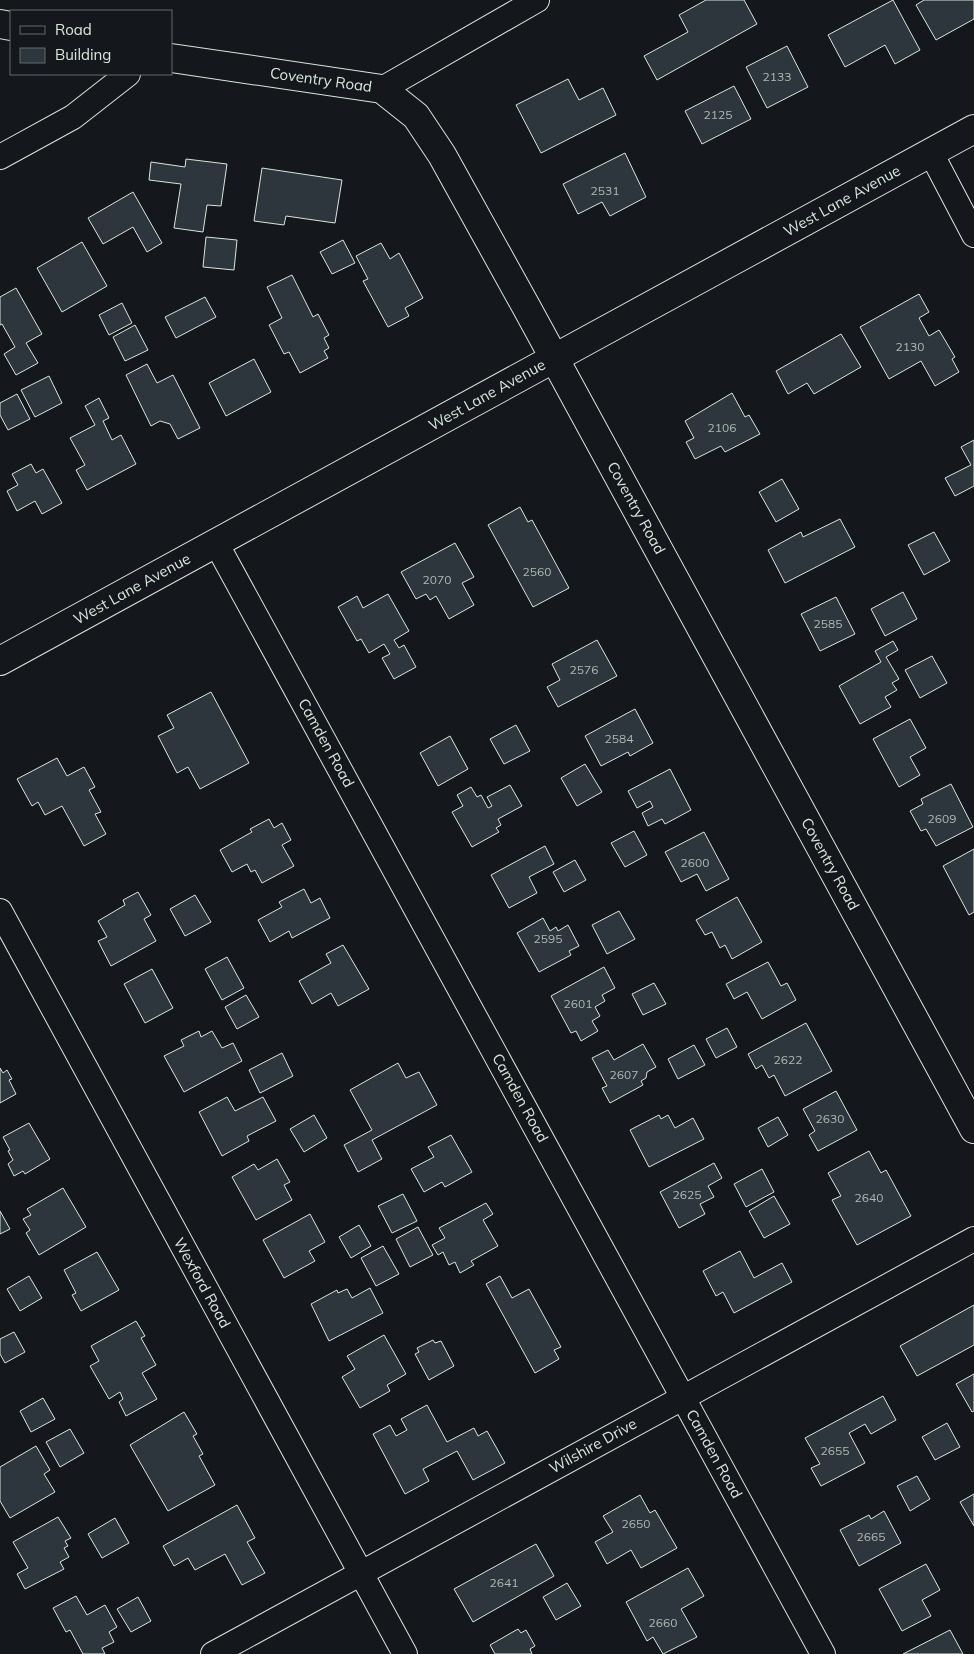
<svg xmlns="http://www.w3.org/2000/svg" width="974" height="1654" viewBox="0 0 974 1654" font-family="Mulish,sans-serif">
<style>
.building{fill:#2c363c;stroke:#d8e6dc}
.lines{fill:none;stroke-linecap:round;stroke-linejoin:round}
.minor-casing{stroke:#d8e6dc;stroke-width:26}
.tertiary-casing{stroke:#d8e6dc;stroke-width:30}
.primary-casing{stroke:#d8e6dc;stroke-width:30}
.minor{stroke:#14181c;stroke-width:24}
.tertiary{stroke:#14181c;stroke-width:28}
.primary{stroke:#14181c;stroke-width:28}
.labels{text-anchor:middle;stroke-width:4;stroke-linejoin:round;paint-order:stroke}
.number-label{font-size:12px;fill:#adbab4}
.street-label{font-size:15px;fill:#d8e6dc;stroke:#14181c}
</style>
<rect width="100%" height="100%" fill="#14181c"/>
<g class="building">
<path d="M706 0H744L757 24 657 80 644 56 688 32 679 15Z"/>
<path d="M893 0 920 50 895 64 885 45 845 67 828 35Z"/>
<path d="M924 0H974V19L936 40 916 5Z"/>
<path d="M787 46 808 87 767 108 746 67Z"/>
<path d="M568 79 579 100 603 88 616 115 541 153 516 105Z"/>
<path d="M734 86 751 119 702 144 685 111Z"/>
<path d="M625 153 646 197 610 216 602 202 578 214 563 184Z"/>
<path d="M186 159 227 164 221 206 207 205 203 232 174 228 181 184 149 180 151 162 185 167Z"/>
<path d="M262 168 342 180 335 223 286 216 284 225 254 221Z"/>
<path d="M133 192 162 243 147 252 133 227 103 244 88 218Z"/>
<path d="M206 237 237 240 234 270 203 267Z"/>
<path d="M343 240 355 263 332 274 320 252Z"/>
<path d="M82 242 107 286 62 312 37 268Z"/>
<path d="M381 243 390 259 399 253 423 298 405 308 409 316 388 327 363 281 368 279 356 256Z"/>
<path d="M292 275 313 317 318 314 329 335 324 338 329 348 324 351 328 358 300 373 289 352 284 354 269 325 282 318 267 287Z"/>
<path d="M16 288 42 334 26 343 38 363 16 375 4 354 15 347 2 324 0 325V297Z"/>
<path d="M919 294 929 312 919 318 929 336 939 330 955 357 952 359 959 372 935 386 921 361 889 379 860 327Z"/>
<path d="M205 297 216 317 176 338 165 317Z"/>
<path d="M122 303 132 323 109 335 99 315Z"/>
<path d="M135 325 148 350 125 361 113 337Z"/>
<path d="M841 334 861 367 814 394 807 383 788 394 776 371Z"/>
<path d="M254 359 271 392 226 416 209 383Z"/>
<path d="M147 364 157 383 173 375 200 428 178 439 170 424 160 421 151 426 126 375Z"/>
<path d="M49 376 62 403 35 417 21 390Z"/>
<path d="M732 393 745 417 749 415 760 434 725 452 721 446 695 459 686 442 694 438 685 421Z"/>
<path d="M17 394 30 419 8 430 0 415V403Z"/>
<path d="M99 398 109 418 103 421 112 440 121 435 136 464 87 490 76 470 85 465 70 438 95 425 85 406Z"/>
<path d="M974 440V486L955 496 945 478 971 465 961 447Z"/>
<path d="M31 464 36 473 43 469 62 503 42 514 35 501 17 511 7 491 18 485 12 474Z"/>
<path d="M782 479 799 509 776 522 759 492Z"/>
<path d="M520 507 528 522 532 520 569 588 533 607 488 525Z"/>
<path d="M840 519 855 547 785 583 768 550 801 532 803 537Z"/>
<path d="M934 532 950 561 924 575 908 545Z"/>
<path d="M455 543 474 577 462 583 474 605 449 619 436 596 430 600 426 594 416 599 401 572Z"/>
<path d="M903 592 917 619 885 636 871 609Z"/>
<path d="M388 594 409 631 394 640 399 648 404 645 416 667 394 679 382 658 390 654 384 644 369 653 361 639 357 641 338 607 357 596 363 608Z"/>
<path d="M836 597 855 634 820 651 801 614Z"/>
<path d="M597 640 617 676 558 707 547 687 560 680 552 664Z"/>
<path d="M893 641 898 650 886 657 899 679 892 683 897 690 885 697 891 707 860 724 839 686 881 662 875 651Z"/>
<path d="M932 656 947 683 920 698 905 670Z"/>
<path d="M211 692 249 763 200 789 188 767 177 773 158 736 174 728 167 715Z"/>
<path d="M635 709 653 743 630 756 628 752 601 766 585 736Z"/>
<path d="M910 719 926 748 910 757 920 775 899 787 873 739Z"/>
<path d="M516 725 530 751 504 764 490 739Z"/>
<path d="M450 736 468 769 438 786 420 753Z"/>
<path d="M57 758 67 776 84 767 95 787 89 790 101 812 95 814 106 834 84 846 62 806 45 815 38 802 32 806 17 779Z"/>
<path d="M585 764 602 792 577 806 561 778Z"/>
<path d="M670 769 691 810 665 824 662 819 648 826 642 813 653 807 650 801 637 808 628 791Z"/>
<path d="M951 784 973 827 936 846 926 829 921 831 910 811 923 804 921 799Z"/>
<path d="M510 785 522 806 498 819 501 825 496 828 499 832 472 847 452 812 463 806 457 795 471 787 477 797 481 795 488 808 492 806 487 797Z"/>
<path d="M269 819 274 828 282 823 291 840 282 845 294 866 262 883 255 870 251 872 247 864 232 872 220 850 252 832 250 829Z"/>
<path d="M634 831 647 855 625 867 611 843Z"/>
<path d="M704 832 729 879 706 891 697 874 681 882 665 852Z"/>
<path d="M545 846 554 864 529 877 537 893 509 908 491 875Z"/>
<path d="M974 849V912L969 915 943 866Z"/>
<path d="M575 860 586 880 564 892 553 872Z"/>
<path d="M304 889 311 903 320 898 330 918 292 938 289 931 270 942 258 920 282 907 279 902Z"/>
<path d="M138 892 151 915 144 919 156 941 111 966 98 941 107 937 98 921 125 905 123 900Z"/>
<path d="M195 895 211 922 185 936 170 909Z"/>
<path d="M737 897 762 942 732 959 725 945 720 948 712 932 705 935 696 920Z"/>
<path d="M619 911 635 939 607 954 592 925Z"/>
<path d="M543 918 550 931 556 927 558 931 568 925 579 946 569 951 571 955 539 972 517 933Z"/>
<path d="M343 945 369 989 338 1006 331 993 312 1004 299 981 331 963 326 954Z"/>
<path d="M227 957 244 988 222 1000 205 969Z"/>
<path d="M768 962 781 986 787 983 796 1000 762 1019 747 992 734 999 726 984Z"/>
<path d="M604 967 615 988 602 995 605 1001 595 1007 600 1016 592 1021 598 1031 581 1041 576 1031 571 1033 551 996Z"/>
<path d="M152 969 173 1008 145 1023 124 984Z"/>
<path d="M654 983 666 1004 643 1015 632 994Z"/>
<path d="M246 995 259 1017 237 1029 225 1007Z"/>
<path d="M806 1023 832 1071 785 1096 774 1075 769 1078 762 1065 756 1069 748 1054Z"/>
<path d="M727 1028 737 1047 716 1058 706 1039Z"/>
<path d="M199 1031 201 1037 212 1031 222 1048 233 1043 242 1061 184 1092 164 1056 184 1046 181 1040Z"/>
<path d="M643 1044 656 1067 647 1072 646 1078 641 1081 643 1085 610 1103 602 1088 607 1086 592 1058 608 1050 614 1060Z"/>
<path d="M694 1045 705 1065 678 1079 668 1059Z"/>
<path d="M282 1053 293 1076 260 1093 249 1070Z"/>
<path d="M398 1063 406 1078 419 1072 437 1105 372 1140 382 1159 358 1172 344 1145 372 1130 350 1090Z"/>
<path d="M0 1068 3 1073 7 1070 12 1079 9 1080 16 1094 0 1103Z"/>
<path d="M836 1091 857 1130 818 1151 809 1135 815 1131 803 1109Z"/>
<path d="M227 1097 235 1111 263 1097 276 1121 247 1136 249 1141 222 1156 199 1112Z"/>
<path d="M314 1115 327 1138 304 1152 290 1129Z"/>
<path d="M659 1115 661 1119 668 1115 675 1128 693 1118 704 1139 649 1167 630 1130Z"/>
<path d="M778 1117 788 1135 768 1147 758 1128Z"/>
<path d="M29 1123 50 1159 25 1174 23 1171 14 1176 8 1164 13 1160 8 1151 10 1150 3 1137Z"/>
<path d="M451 1135 472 1172 445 1187 442 1182 424 1192 411 1169 434 1157 428 1147Z"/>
<path d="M869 1151 881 1173 886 1170 911 1216 857 1245 832 1200 841 1196 828 1173Z"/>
<path d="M277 1159 290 1182 284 1185 292 1200 256 1220 232 1177 254 1164 258 1170Z"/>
<path d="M714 1163 722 1178 708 1186 714 1197 700 1204 705 1214 679 1228 660 1192Z"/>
<path d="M762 1169 774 1192 746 1207 734 1184Z"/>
<path d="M63 1188 86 1227 39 1255 26 1233 30 1230 23 1219 31 1215 27 1209Z"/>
<path d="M403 1194 417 1221 392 1233 378 1206Z"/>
<path d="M774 1196 790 1224 764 1238 749 1211Z"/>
<path d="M486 1203 493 1214 483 1220 498 1246 471 1261 474 1265 460 1273 455 1262 449 1265 443 1252 438 1255 432 1245 445 1238 439 1228Z"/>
<path d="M0 1211 10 1229 0 1234Z"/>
<path d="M310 1214 325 1242 309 1251 315 1261 284 1278 263 1240Z"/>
<path d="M359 1225 371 1246 351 1258 339 1237Z"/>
<path d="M418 1227 433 1255 410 1267 396 1239Z"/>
<path d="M383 1246 399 1274 376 1286 361 1258Z"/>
<path d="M740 1251 754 1278 782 1263 792 1282 734 1313 723 1292 716 1296 703 1271Z"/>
<path d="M97 1252 119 1290 81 1311 72 1295 76 1293 64 1270Z"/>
<path d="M29 1276 42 1298 20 1311 7 1289Z"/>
<path d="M500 1276 512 1298 529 1289 561 1347 554 1350 559 1359 535 1373 486 1284Z"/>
<path d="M370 1288 383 1313 329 1341 311 1304 337 1290 338 1293 347 1289 352 1298Z"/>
<path d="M974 1305V1345L917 1376 900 1346Z"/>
<path d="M136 1321 145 1336 141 1338 156 1365 142 1373 157 1399 126 1416 119 1402 123 1399 120 1392 109 1399 90 1366 99 1361 91 1346Z"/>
<path d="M14 1332 25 1352 5 1363 0 1354V1339Z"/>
<path d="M384 1335 406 1374 387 1385 390 1391 360 1408 342 1377 355 1369 347 1356Z"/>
<path d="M433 1340 435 1343 441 1341 454 1366 429 1380 415 1354 419 1352 417 1348Z"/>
<path d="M974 1374V1411L972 1412 956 1384Z"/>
<path d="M883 1396 896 1420 871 1434 865 1424 849 1433 865 1463 821 1486 811 1468 820 1464 805 1438Z"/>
<path d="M43 1398 55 1419 31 1432 20 1411Z"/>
<path d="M427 1405 447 1442 474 1428 478 1436 487 1431 505 1463 473 1480 457 1451 423 1469 429 1481 405 1494 373 1434 390 1425 396 1436 407 1430 401 1419Z"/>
<path d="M184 1412 197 1434 193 1436 203 1454 199 1456 215 1485 168 1511 130 1445Z"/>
<path d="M947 1423 960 1447 935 1460 922 1437Z"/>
<path d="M70 1429 84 1453 60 1467 46 1442Z"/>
<path d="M36 1446 50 1470 44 1474 55 1492 10 1518 0 1501V1467Z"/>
<path d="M917 1476 930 1499 910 1511 897 1486Z"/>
<path d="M974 1494V1526L960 1502Z"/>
<path d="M640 1495 650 1513 655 1510 677 1548 641 1568 631 1550 607 1564 595 1542 613 1532 603 1516Z"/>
<path d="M237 1505 255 1538 247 1542 265 1573 242 1585 225 1554 195 1570 188 1558 174 1566 163 1546Z"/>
<path d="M884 1511 901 1543 859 1566 840 1530 869 1515 871 1519Z"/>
<path d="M58 1517 71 1538 65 1541 68 1546 64 1548 69 1557 60 1562 64 1569 25 1589 17 1574 28 1568 13 1542Z"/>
<path d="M115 1518 129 1543 102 1558 88 1534Z"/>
<path d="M536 1544 554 1576 473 1622 454 1589Z"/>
<path d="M926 1564 940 1590 922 1600 931 1616 902 1631 879 1589Z"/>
<path d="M688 1568 704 1596 681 1609 697 1637 663 1654 653 1637 647 1641 626 1602Z"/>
<path d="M567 1583 581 1606 556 1620 543 1597Z"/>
<path d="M76 1596 87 1615 105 1605 117 1627 109 1632 114 1642 102 1648 105 1654H83L70 1630 66 1632 53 1608Z"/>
<path d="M138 1597 151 1621 131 1632 117 1609Z"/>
<path d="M518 1629 521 1633 526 1630 535 1646 530 1649 532 1654H495L490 1645Z"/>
<path d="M950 1630 963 1654H903Z"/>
</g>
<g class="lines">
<defs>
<g id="minor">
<path d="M382 89 537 0"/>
<path d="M931 153 974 235"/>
<path d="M0 157 73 117 128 74"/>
<path d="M216 543 823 1654"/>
<path d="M0 911 405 1654"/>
<path d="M213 1654 974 1239"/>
</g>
<g id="tertiary">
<path d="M0 24 11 26"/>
<path d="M171 58 382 89 416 116 442 155 528 310 974 1129"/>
</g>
<path id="primary" d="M0 661 974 129"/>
</defs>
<use href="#minor" class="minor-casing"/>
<use href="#tertiary" class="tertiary-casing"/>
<use href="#primary" class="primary-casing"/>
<use href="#minor" class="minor"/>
<use href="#tertiary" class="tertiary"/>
<use href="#primary" class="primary"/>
</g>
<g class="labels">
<g class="number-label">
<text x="777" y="81">2133</text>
<text x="718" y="119">2125</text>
<text x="605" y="195">2531</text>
<text x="910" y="351">2130</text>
<text x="722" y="432">2106</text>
<text x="537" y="576">2560</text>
<text x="437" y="584">2070</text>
<text x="828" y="628">2585</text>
<text x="584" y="674">2576</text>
<text x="619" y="743">2584</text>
<text x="942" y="823">2609</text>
<text x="695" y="867">2600</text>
<text x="548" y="943">2595</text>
<text x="578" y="1008">2601</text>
<text x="788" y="1064">2622</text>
<text x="624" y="1079">2607</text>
<text x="830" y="1123">2630</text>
<text x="687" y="1199">2625</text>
<text x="869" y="1202">2640</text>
<text x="835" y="1455">2655</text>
<text x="636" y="1528">2650</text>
<text x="871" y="1541">2665</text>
<text x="504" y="1587">2641</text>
<text x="663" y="1627">2660</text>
</g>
<g class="street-label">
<text transform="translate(321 80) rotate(8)" y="5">Coventry Road</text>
<text transform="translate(842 201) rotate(-29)" y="5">West Lane Avenue</text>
<text transform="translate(487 395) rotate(-29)" y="5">West Lane Avenue</text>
<text transform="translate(636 508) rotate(61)" y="5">Coventry Road</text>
<text transform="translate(132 589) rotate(-29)" y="5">West Lane Avenue</text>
<text transform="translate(326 743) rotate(61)" y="5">Camden Road</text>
<text transform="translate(830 864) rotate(61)" y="5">Coventry Road</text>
<text transform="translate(520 1098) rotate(61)" y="5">Camden Road</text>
<text transform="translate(202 1283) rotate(61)" y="5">Wexford Road</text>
<text transform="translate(593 1446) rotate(-29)" y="5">Wilshire Drive</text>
<text transform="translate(714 1454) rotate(61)" y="5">Camden Road</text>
</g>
</g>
<rect x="10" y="10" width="162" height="65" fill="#14181c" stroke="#626a69"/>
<rect x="20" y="26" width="25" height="8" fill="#14181c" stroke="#626a69"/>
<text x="55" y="35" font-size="15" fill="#d8e6dc">Road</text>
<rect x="20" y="48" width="25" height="15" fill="#2c363c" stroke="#626a69"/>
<text x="55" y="60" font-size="15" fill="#d8e6dc">Building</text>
</svg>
